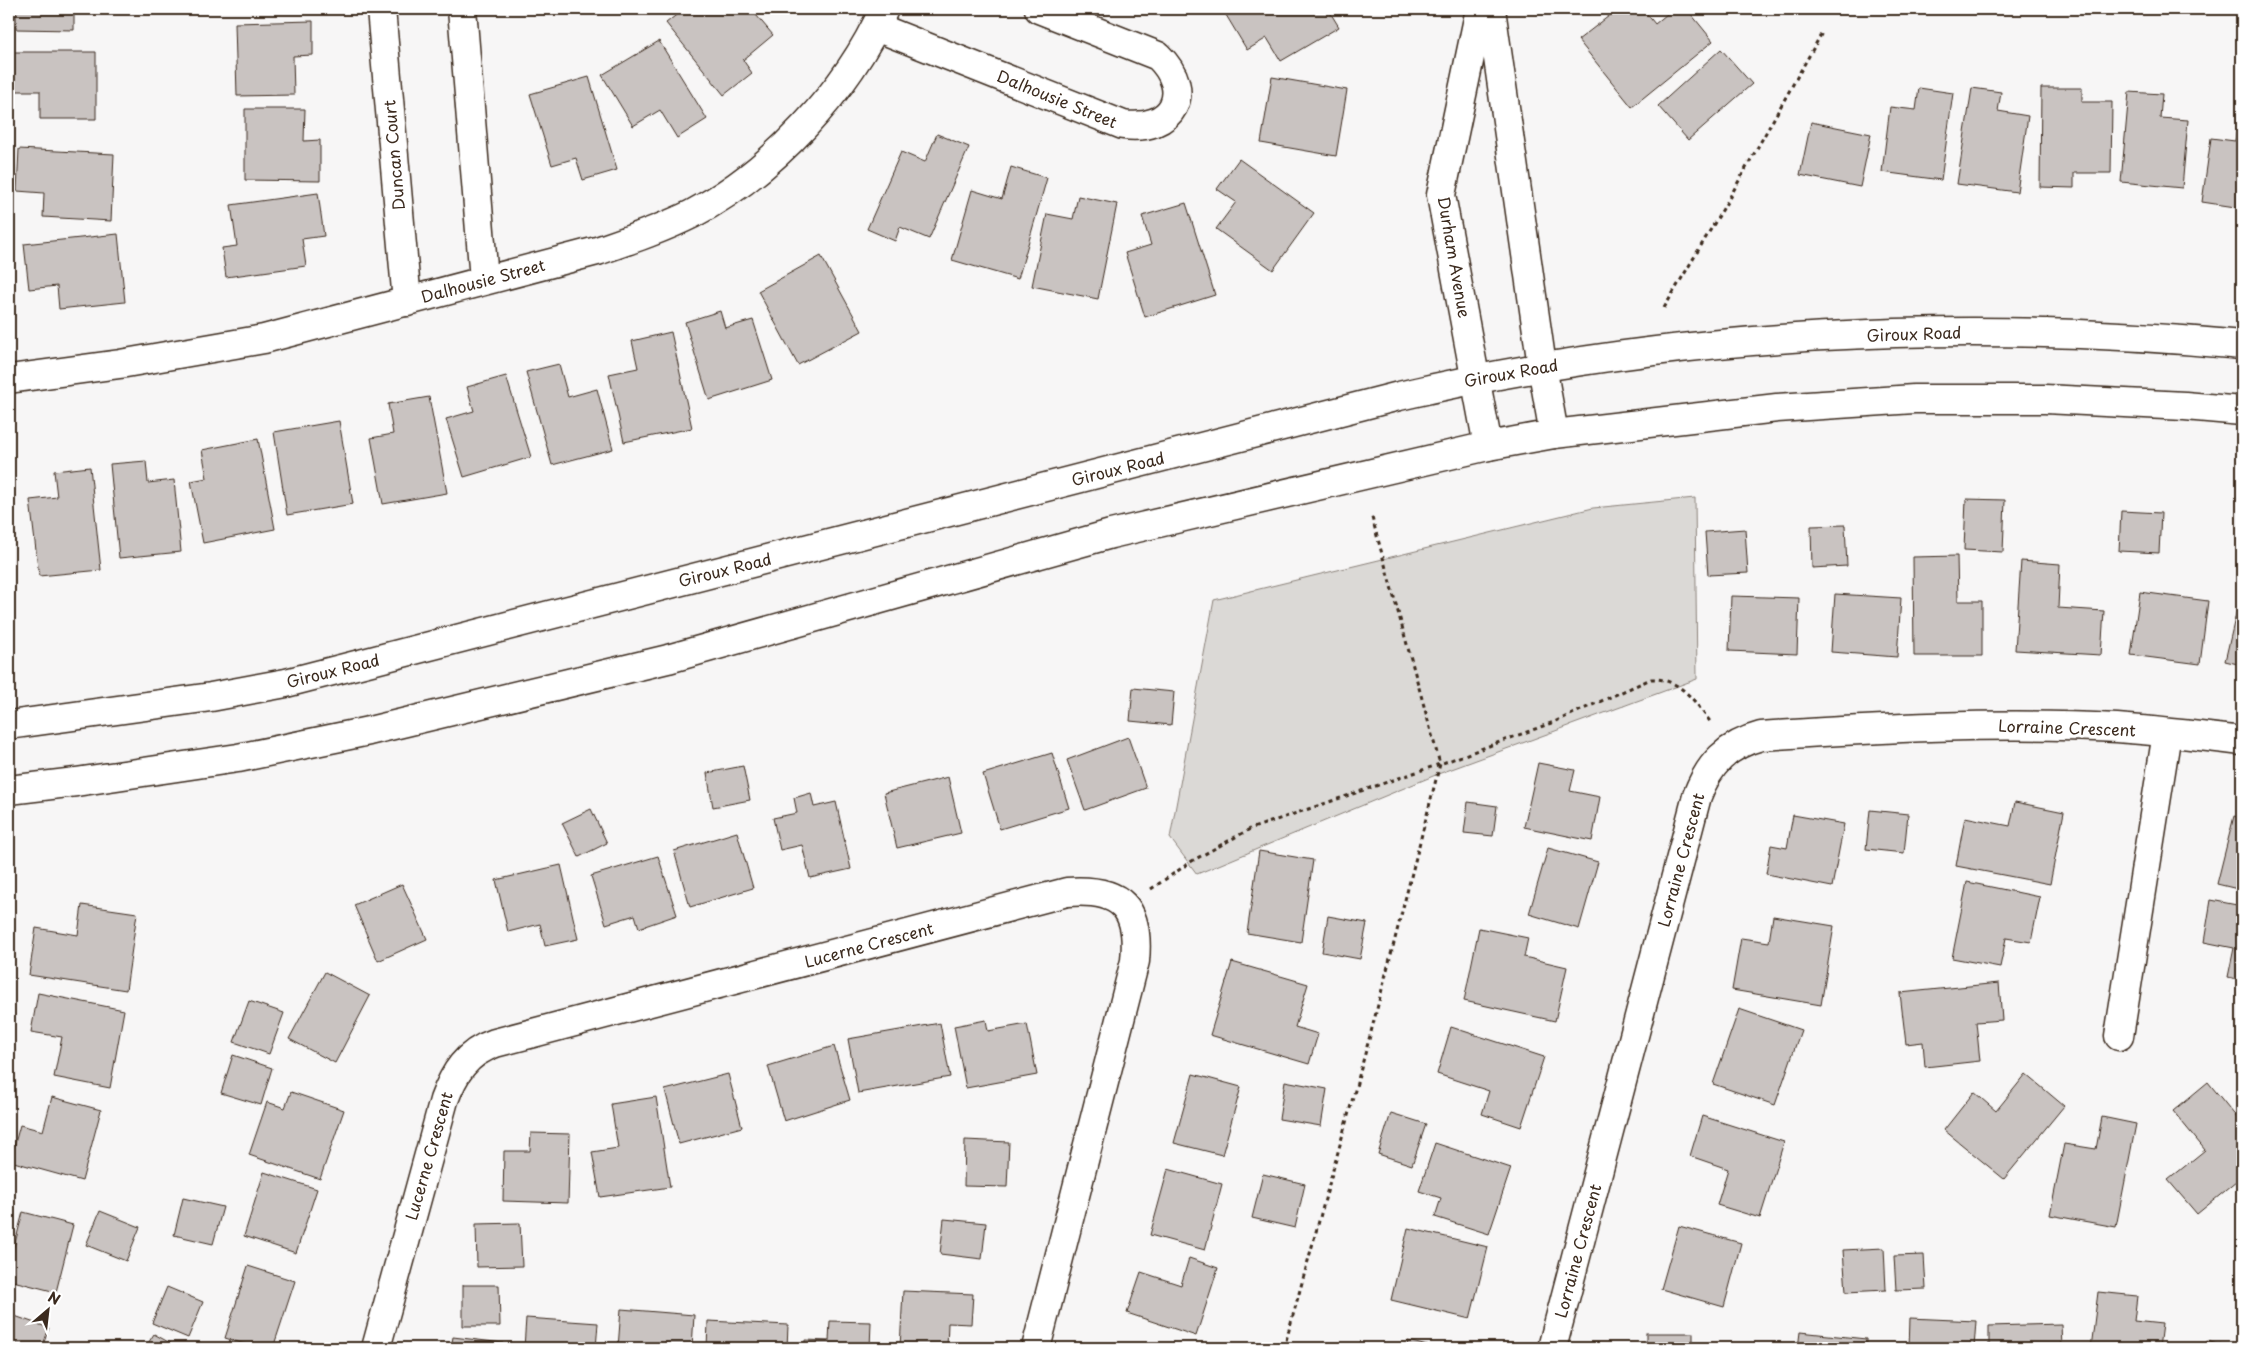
<svg xmlns="http://www.w3.org/2000/svg" width="2251" height="1357" viewBox="0 0 2251 1357" font-family="'Playpen Sans',sans-serif">
<style>
.green{fill:#dbd9d6;stroke:#8b827a}
.building{fill:#c9c3c1;stroke:#3b2a1e}
.lines{fill:none;stroke-linecap:round;stroke-linejoin:round}
.minor-casing{stroke:#3b2a1e;stroke-width:31}
.major-casing{stroke:#3b2a1e;stroke-width:31}
.path{stroke:#3b2a1e;stroke-width:3;stroke-dasharray:4 4;stroke-linecap:butt}
.minor{stroke:#fff;stroke-width:28}
.major{stroke:#fff;stroke-width:28}
.labels{text-anchor:middle;stroke-width:5;stroke-linejoin:round;paint-order:stroke}
.street-label{font-size:16px;fill:#3b2a1e;stroke:#fff}
</style>
<rect width="100%" height="100%" fill="#f7f6f6"/>
<filter id="ink" filterUnits="userSpaceOnUse"><feTurbulence type="fractalNoise" baseFrequency=".02" numOctaves="2"/><feDisplacementMap in="SourceGraphic" scale="10" xChannelSelector="R" yChannelSelector="G"/><feConvolveMatrix kernelMatrix="1 2 1 2 8 2 1 2 1" color-interpolation-filters="sRGB"/></filter>
<g filter="url(#ink)">
<path class="green" d="M1695 498 1697 679 1438 774 1197 874 1170 838 1214 600 1593 508Z"/>
<g class="building">
<path d="M16 9H74V30L16 29Z"/>
<path d="M684 9H751L773 35 743 60 752 73 724 95 666 23Z"/>
<path d="M1237 9H1328L1339 27 1281 61 1267 38 1247 50 1226 15Z"/>
<path d="M1618 9H1643L1655 24 1673 9H1687L1713 41 1632 107 1578 40Z"/>
<path d="M313 21V55L293 56 294 95 237 96 235 23Z"/>
<path d="M659 41 707 119 677 138 660 110 633 126 602 75Z"/>
<path d="M1721 49 1752 84 1688 140 1658 106Z"/>
<path d="M10 52H96V119H40V91H10Z"/>
<path d="M589 77 617 170 583 180 576 158 552 165 530 94Z"/>
<path d="M1272 77 1347 90 1336 156 1261 143Z"/>
<path d="M1919 88 1953 93 1941 180 1882 172 1890 107 1916 110Z"/>
<path d="M1972 88 2001 92 1998 111 2028 116 2017 192 1957 184Z"/>
<path d="M2041 88H2082V102H2112L2111 173H2074V188L2040 187Z"/>
<path d="M2129 92 2162 94 2160 118 2188 120 2182 188 2121 182Z"/>
<path d="M2241 98 2242 208 2202 202 2211 138 2235 141Z"/>
<path d="M245 109H305L304 141 320 140V181L245 180Z"/>
<path d="M1811 122 1871 134 1860 187 1800 175Z"/>
<path d="M937 134 969 147 929 239 900 227 895 241 867 229 901 152 925 162Z"/>
<path d="M19 149 114 154 111 221 43 217 44 193 17 191Z"/>
<path d="M1239 159 1314 213 1273 270 1216 229 1236 202 1217 189Z"/>
<path d="M1011 167 1047 178 1018 279 952 260 972 190 1002 199Z"/>
<path d="M318 193 324 236 302 239 306 266 226 277 222 248 237 246 231 205Z"/>
<path d="M1078 196 1117 204 1098 299 1032 286 1047 214 1073 219Z"/>
<path d="M1186 203 1215 295 1145 317 1125 253 1151 245 1142 216Z"/>
<path d="M118 234 125 302 59 309 57 286 29 289 24 244Z"/>
<path d="M821 256 862 331 798 365 758 291Z"/>
<path d="M720 311 725 328 753 320 772 380 709 400 685 322Z"/>
<path d="M671 332 692 428 624 442 609 374 638 368 632 341Z"/>
<path d="M559 364 568 397 597 389 613 449 552 465 526 372Z"/>
<path d="M506 376 531 457 464 477 446 419 474 411 467 387Z"/>
<path d="M429 397 447 493 383 504 371 438 393 434 388 404Z"/>
<path d="M339 421 353 504 287 515 274 432Z"/>
<path d="M258 439 275 529 203 543 191 481 207 478 202 450Z"/>
<path d="M146 461 148 483 174 480 181 552 119 558 110 464Z"/>
<path d="M90 467 101 570 39 576 30 500 57 497 54 471Z"/>
<path d="M1966 499 2005 500 2003 552 1964 550Z"/>
<path d="M2121 511 2161 513 2159 553 2119 551Z"/>
<path d="M1845 525 1847 566 1812 568 1811 526Z"/>
<path d="M1745 529 1748 573 1708 575 1705 532Z"/>
<path d="M1957 556 1958 601H1982V656H1914L1913 557Z"/>
<path d="M2021 561 2060 564 2058 608 2104 611 2101 655 2015 650Z"/>
<path d="M2242 588V665L2225 661Z"/>
<path d="M2140 592 2208 601 2200 664 2131 655Z"/>
<path d="M1835 594 1901 598 1897 657 1831 652Z"/>
<path d="M1731 596 1799 598 1797 654 1729 651Z"/>
<path d="M1133 688 1174 692 1171 725 1130 721Z"/>
<path d="M1128 737 1146 788 1085 810 1067 760Z"/>
<path d="M1052 753 1069 808 1000 829 983 774Z"/>
<path d="M1538 763 1575 770 1570 791 1600 797 1592 841 1524 827Z"/>
<path d="M743 766 750 800 713 807 707 773Z"/>
<path d="M948 777 961 833 897 848 884 793Z"/>
<path d="M811 793 814 807 836 802 851 869 810 878 802 845 780 850 773 818 797 813 794 798Z"/>
<path d="M1468 802 1497 806 1493 836 1464 833Z"/>
<path d="M2015 802 2064 812 2050 884 1956 866 1965 817 2010 826Z"/>
<path d="M591 809 607 843 579 857 562 823Z"/>
<path d="M1870 810 1908 814 1904 853 1866 849Z"/>
<path d="M1793 815 1844 824 1832 887 1766 874 1771 845 1787 848Z"/>
<path d="M2234 816 2242 818V890L2217 884Z"/>
<path d="M737 832 753 888 690 907 674 851Z"/>
<path d="M1548 848 1598 862 1579 929 1529 914Z"/>
<path d="M1259 851 1313 860 1301 942 1247 933Z"/>
<path d="M658 856 677 915 639 928 635 915 606 924 591 876Z"/>
<path d="M561 865 578 939 545 946 540 924 508 932 496 880Z"/>
<path d="M1967 882 2040 897 2031 942 2006 938 2000 967 1952 958Z"/>
<path d="M402 884 427 939 378 961 354 905Z"/>
<path d="M2211 900 2242 906V980L2228 977 2234 948 2204 942Z"/>
<path d="M82 905 137 913 126 990 29 975 36 928 78 935Z"/>
<path d="M1328 916 1367 923 1360 959 1322 952Z"/>
<path d="M1773 916 1834 926 1821 1005 1732 990 1741 938 1769 942Z"/>
<path d="M1479 928 1528 938 1524 957 1567 967 1555 1021 1464 1001Z"/>
<path d="M1232 962 1308 984 1295 1027 1318 1034 1309 1064 1210 1035Z"/>
<path d="M325 972 370 996 335 1063 289 1039Z"/>
<path d="M1999 983 2002 1020 1976 1022 1980 1061 1925 1067 1923 1042 1906 1044 1900 993Z"/>
<path d="M38 993 124 1010 110 1088 54 1077 62 1037 31 1032Z"/>
<path d="M249 1001 284 1013 269 1054 234 1042Z"/>
<path d="M1739 1009 1801 1030 1775 1105 1713 1084Z"/>
<path d="M986 1020 988 1031 1027 1024 1037 1075 966 1088 954 1026Z"/>
<path d="M940 1023 950 1077 858 1093 848 1039Z"/>
<path d="M1451 1027 1544 1057 1521 1127 1482 1114 1489 1091 1437 1074Z"/>
<path d="M834 1046 850 1100 784 1121 768 1066Z"/>
<path d="M233 1055 272 1068 261 1105 221 1093Z"/>
<path d="M2242 1062V1084L2237 1083Z"/>
<path d="M728 1074 742 1127 679 1144 665 1090Z"/>
<path d="M1193 1074 1241 1087 1222 1155 1174 1143Z"/>
<path d="M2026 1074 2064 1106 2004 1179 1944 1130 1974 1092 1996 1111Z"/>
<path d="M1285 1081 1327 1089 1321 1126 1279 1119Z"/>
<path d="M2208 1082 2242 1124V1177L2197 1214 2168 1180 2205 1150 2173 1111Z"/>
<path d="M291 1092 344 1110 320 1179 249 1155 267 1102 285 1108Z"/>
<path d="M52 1097 101 1110 82 1181 10 1161 20 1125 43 1131Z"/>
<path d="M656 1097 670 1187 600 1197 592 1152 618 1148 611 1104Z"/>
<path d="M1391 1113 1426 1124 1412 1165 1378 1154Z"/>
<path d="M1702 1116 1784 1142 1760 1218 1717 1205 1728 1169 1690 1156Z"/>
<path d="M2102 1117 2136 1124 2116 1227 2050 1215 2064 1144 2096 1149Z"/>
<path d="M531 1133 570 1134 568 1203 503 1201 504 1151H530Z"/>
<path d="M965 1140 1009 1142 1007 1187 964 1186Z"/>
<path d="M1435 1143 1511 1168 1489 1234 1435 1217 1441 1198 1419 1191Z"/>
<path d="M1168 1169 1222 1184 1205 1250 1150 1235Z"/>
<path d="M264 1172 317 1189 296 1253 244 1236Z"/>
<path d="M1263 1174 1305 1184 1295 1228 1252 1218Z"/>
<path d="M183 1198 223 1207 213 1244 174 1235Z"/>
<path d="M100 1211 140 1227 126 1261 86 1245Z"/>
<path d="M23 1212 73 1225 56 1292 9 1280V1266Z"/>
<path d="M944 1219 986 1223 982 1259 940 1254Z"/>
<path d="M520 1223 522 1266 477 1267 476 1224Z"/>
<path d="M1679 1226 1741 1243 1724 1307 1661 1289Z"/>
<path d="M1408 1228 1488 1247 1470 1319 1391 1300Z"/>
<path d="M1884 1248 1886 1290 1846 1292 1843 1250Z"/>
<path d="M1924 1255 1926 1289 1896 1290 1894 1256Z"/>
<path d="M1189 1258 1218 1268 1196 1336 1127 1313 1141 1272 1181 1285Z"/>
<path d="M248 1266 295 1281 273 1348H258L225 1338Z"/>
<path d="M463 1285H499L500 1326H463Z"/>
<path d="M167 1287 203 1302 188 1338 152 1323Z"/>
<path d="M903 1291 973 1294 971 1324 948 1323 947 1348H900Z"/>
<path d="M2098 1292 2137 1296 2134 1321 2162 1324 2159 1348H2091Z"/>
<path d="M621 1309 694 1315 692 1348H618Z"/>
<path d="M9 1314 49 1328 42 1348H9Z"/>
<path d="M526 1318 598 1323 596 1348H524Z"/>
<path d="M1910 1318 1976 1321 1974 1348H1909Z"/>
<path d="M708 1321 788 1325 787 1348H707Z"/>
<path d="M830 1321 871 1322 870 1348H805V1340L829 1341Z"/>
<path d="M2061 1324 2062 1348H1989V1326Z"/>
<path d="M1800 1332 1866 1339V1348H1798Z"/>
<rect x="1646" y="1333" width="47" height="15"/>
<path d="M154 1334 179 1348H145Z"/>
<path d="M453 1337 503 1343 502 1348H451Z"/>
<path d="M1408 1341 1435 1348H1406Z"/>
<path d="M2207 1341 2231 1348H2204Z"/>
</g>
<g class="lines">
<defs>
<g id="minor">
<path d="M381 9 407 302"/>
<path d="M462 9 484 280"/>
<path d="M1480 9 1441 195 1488 446"/>
<path d="M1491 9 1542 366 1554 434"/>
<path d="M876 27 1123 125C1173 132 1195 92 1158 56L1039 9"/>
<path d="M9 379 120 364 264 339 597 251C629 240 662 229 692 214 772 172 848 90 884 9"/>
<path d="M2119 1036 2167 733"/>
<path d="M376 1348 444 1100C454 1073 466 1053 495 1043L1067 892C1122 888 1140 908 1135 961L1036 1348"/>
<path d="M1552 1348 1697 796C1709 764 1727 745 1761 736 1879 728 1998 722 2117 728 2159 731 2201 736 2242 741"/>
</g>
<g id="major">
<path d="M9 725 211 697 286 683 1399 396C1674 332 1961 318 2242 345"/>
<path d="M9 790 76 782 238 758 369 731 668 659 1111 534 1488 446 1554 434 1777 408 1914 399H2045L2185 406 2242 411"/>
</g>
</defs>
<use href="#minor" class="minor-casing"/>
<use href="#major" class="major-casing"/>
<g class="path">
<path d="M1664 308 1727 202 1823 31"/>
<path d="M1151 889 1192 861 1250 829 1440 764 1554 722 1651 679C1681 678 1695 702 1712 724"/>
<path d="M1284 1348 1371 1032 1440 764 1371 514"/>
</g>
<use href="#minor" class="minor"/>
<use href="#major" class="major"/>
</g>
</g>
<g class="labels">
<g class="street-label">
<text transform="translate(1057 99) rotate(22)" y="6">Dalhousie Street</text>
<text transform="translate(394 155) rotate(-95)" y="6">Duncan Court</text>
<text transform="translate(1454 257) rotate(80)" y="6">Durham Avenue</text>
<text transform="translate(483 281) rotate(-15)" y="6">Dalhousie Street</text>
<text transform="translate(1914 334) rotate(-2)" y="6">Giroux Road</text>
<text transform="translate(1511 373) rotate(-10)" y="6">Giroux Road</text>
<text transform="translate(1118 469) rotate(-14)" y="6">Giroux Road</text>
<text transform="translate(725 570) rotate(-14)" y="6">Giroux Road</text>
<text transform="translate(333 671) rotate(-14)" y="6">Giroux Road</text>
<text transform="translate(2067 728) rotate(2)" y="6">Lorraine Crescent</text>
<text transform="translate(1681 860) rotate(-75)" y="6">Lorraine Crescent</text>
<text transform="translate(869 945) rotate(-15)" y="6">Lucerne Crescent</text>
<text transform="translate(429 1156) rotate(-74)" y="6">Lucerne Crescent</text>
<text transform="translate(1578 1251) rotate(-75)" y="6">Lorraine Crescent</text>
</g>
</g>
<rect width="2251" height="1357" fill="none" stroke="#fff" stroke-width="30"/>
<rect x="15" y="15" width="2221" height="1327" fill="none" stroke="#3b2a1e" stroke-width="2" filter="url(#ink)"/>
<g transform="translate(48 1310) rotate(28)" stroke="#ffffff" stroke-width="4" paint-order="stroke">
<path d="M0-4L9 19L0 12L-9 19Z" fill="#3b2a1e"/>
<text y="-8" font-size="14" font-weight="bold" text-anchor="middle" fill="#3b2a1e">N</text>
</g>
</svg>
